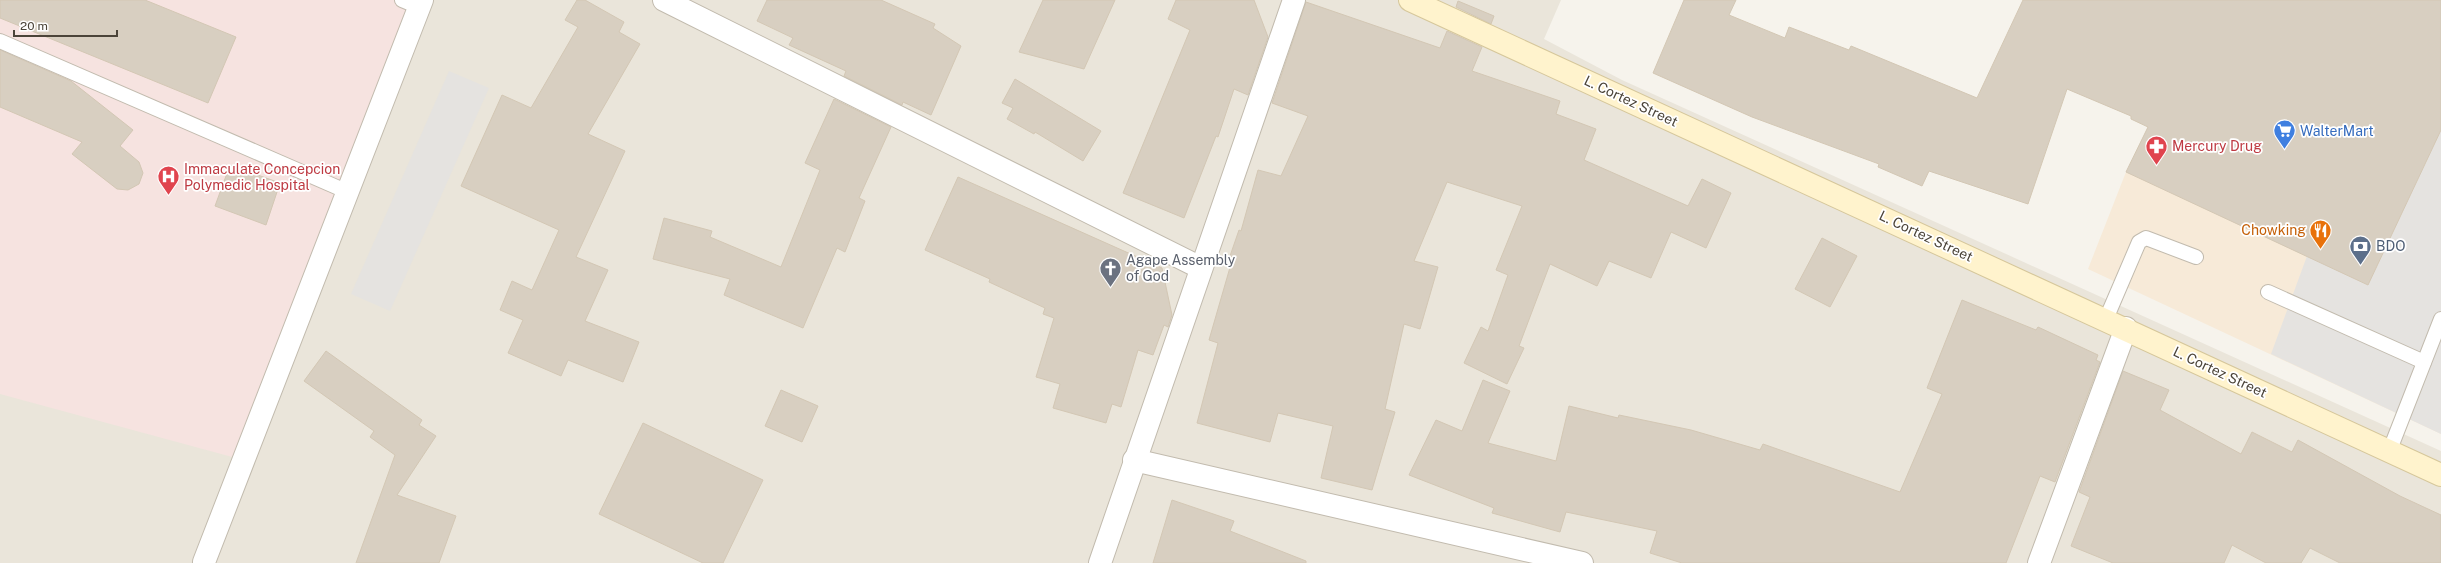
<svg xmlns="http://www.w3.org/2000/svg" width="2441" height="563" viewBox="0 0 2441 563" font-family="'Public Sans',sans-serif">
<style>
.residential{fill:#eae5da}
.commercial{fill:#f7ead8}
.medical{fill:#f6e3e0}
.parking{fill:#e5e3e0}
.building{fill:#d8cfc1;stroke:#d3c7b4}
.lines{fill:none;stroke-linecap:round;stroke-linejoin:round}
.lane-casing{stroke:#c2bbae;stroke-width:16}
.street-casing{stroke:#c2bbae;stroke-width:24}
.secondary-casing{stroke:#d6c79b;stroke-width:24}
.lane{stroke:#fff;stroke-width:14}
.street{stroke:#fff;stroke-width:22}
.secondary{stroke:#fff3cd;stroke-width:22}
.labels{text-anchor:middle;stroke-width:3.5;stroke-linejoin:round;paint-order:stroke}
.street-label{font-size:14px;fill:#4b4439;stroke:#fff}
.shop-label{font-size:14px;fill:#366cbe;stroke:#fff;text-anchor:start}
.health-label{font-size:14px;fill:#be3a42;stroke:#fff;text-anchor:start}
.food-label{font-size:14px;fill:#c56008;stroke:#fff;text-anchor:end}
.service-label{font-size:14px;fill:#4e5e75;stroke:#fff;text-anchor:start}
.worship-label{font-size:14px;fill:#5b616d;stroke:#fff;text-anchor:start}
</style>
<rect width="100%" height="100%" fill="#f6f3ec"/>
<path class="residential" d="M0 0H1561L1544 39 1622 80 2441 451V563H0Z"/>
<path class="commercial" d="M2441 0V434L2088 269 2126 172 2148 127 2131 119V116L1996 58Z"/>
<path class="medical" d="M0 0H411L236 458 0 394Z"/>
<g class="parking">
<path d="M449 71 489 88 390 311 351 294Z"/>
<path d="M2441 130V434L2271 354 2307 256 2368 285Z"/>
</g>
<g class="building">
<path d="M0 0H145L236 37 208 103 0 18Z"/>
<path d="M577 0H585L624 22 619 32 640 44 588 134 625 151 576 257 608 270 585 321 639 342 623 382 568 360 561 376 508 353 523 320 500 310 512 281 532 290 559 230 461 186 502 95 531 108 578 27 565 20Z"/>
<path d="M767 0H881L935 24 933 28 961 46 931 115 903 102 902 105 844 76 846 71 789 45 793 38 757 21Z"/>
<path d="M1043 0H1115L1084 69 1019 52Z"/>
<path d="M1176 0H1254L1268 37 1248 95 1234 89 1218 137 1216 136 1184 218 1123 193 1190 30 1168 19Z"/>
<path d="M1684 0H1736L1729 15 1785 38 1789 27 1849 50 1851 46 1977 98 2023 0H2441V130L2368 285 2126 172 2148 127 2131 119V116L2067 89 2028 204 1929 171 1922 186 1878 167 1879 164 1752 117 1653 73Z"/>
<path d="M1458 1 1494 16 1491 24 1456 7Z"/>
<path d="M1306 2 1440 48 1447 31 1482 47 1472 71 1560 101 1556 114 1596 129 1584 160 1688 206 1702 179 1731 193 1706 248 1671 232 1651 278 1609 261 1597 286 1550 264 1519 346 1524 348 1507 384 1464 363 1481 327 1488 331 1508 275 1496 270 1522 206 1447 182 1414 261 1438 267 1420 329 1404 324 1385 409 1395 412 1372 490 1321 478 1333 426 1278 413 1270 442 1197 423 1218 343 1209 340 1233 257 1230 256 1239 230 1241 231 1258 170 1281 176 1308 116 1272 103Z"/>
<path d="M0 50 71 81 133 130 120 146 139 162 143 173 139 184 128 190 117 189 72 154 82 142 0 107Z"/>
<path d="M1015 79 1101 131 1083 161 1035 132 1034 134 1007 119 1013 108 1002 103Z"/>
<path d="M834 99 891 127 859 198 865 201 845 252 837 248 803 328 724 295 730 279 653 259 664 218 712 231 710 237 781 267 820 170 805 163Z"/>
<path d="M230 165 280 183 266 225 215 206Z"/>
<path d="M958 177 1162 268 1172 315 1168 327 1164 325 1153 355 1138 350 1121 407 1112 404 1106 423 1053 408 1060 384 1036 377 1054 318 1043 314 1045 308 989 282 990 279 925 250Z"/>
<path d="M1822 238 1857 256 1830 307 1795 289Z"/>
<path d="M1962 300 2036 330 2038 327 2098 355 2096 360 2100 362 2055 482 2040 476 2006 563H1682L1650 553 1657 531 1566 512 1560 532 1492 513 1494 508 1409 475 1436 420 1462 431 1483 380 1510 391 1488 443 1556 461 1569 406 1618 418 1619 415 1691 430 1760 450 1763 444 1900 492 1942 394 1927 388Z"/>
<path d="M326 351 422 420 419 425 436 436 397 495 456 516 439 563H356L395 455 370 437 374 431 304 381Z"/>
<path d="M2123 371 2169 390 2160 410 2241 454 2252 432 2292 452 2298 440 2400 496 2441 515V563H2340L2310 548 2301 563H2266L2232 545 2224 563H2113L2071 546 2090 497 2079 492Z"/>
<path d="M781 390 818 406 802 442 765 426Z"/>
<path d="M643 423 763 480 723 563H703L599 514Z"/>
<path d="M1172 500 1234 521 1230 531 1306 561V563H1153Z"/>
</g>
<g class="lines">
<defs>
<g id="lane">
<path d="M402 0 419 7"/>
<path d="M0 41 348 192"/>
<path d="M2268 292 2424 362"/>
<path d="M2106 319 2139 242 2146 238 2196 257"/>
<path d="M2389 452 2441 319"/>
</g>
<g id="street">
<path d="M664 0 1201 268"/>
<path d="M1134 460 1582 563"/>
<path d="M204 562 422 0"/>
<path d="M1100 563 1294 0"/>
<path d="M2039 563 2126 328"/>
</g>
<path id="secondary" d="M1410 0 2441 475"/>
</defs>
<use href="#lane" class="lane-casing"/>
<use href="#street" class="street-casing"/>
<use href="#secondary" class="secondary-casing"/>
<use href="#lane" class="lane"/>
<use href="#street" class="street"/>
<use href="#secondary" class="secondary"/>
</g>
<defs>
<symbol id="supermarket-pin" viewBox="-11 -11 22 30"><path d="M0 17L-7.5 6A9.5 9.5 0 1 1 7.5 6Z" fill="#3f7fe0" stroke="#fff"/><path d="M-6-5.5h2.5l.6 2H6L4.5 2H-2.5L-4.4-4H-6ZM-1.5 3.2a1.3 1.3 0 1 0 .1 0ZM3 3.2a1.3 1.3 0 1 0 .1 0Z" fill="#fff"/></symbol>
<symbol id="pharmacy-pin" viewBox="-11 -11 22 30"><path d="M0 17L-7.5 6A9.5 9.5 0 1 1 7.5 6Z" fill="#e0444e" stroke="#fff"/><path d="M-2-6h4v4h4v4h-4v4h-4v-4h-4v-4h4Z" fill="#fff"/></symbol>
<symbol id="hospital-pin" viewBox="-11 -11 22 30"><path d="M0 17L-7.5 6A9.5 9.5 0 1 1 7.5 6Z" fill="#e0444e" stroke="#fff"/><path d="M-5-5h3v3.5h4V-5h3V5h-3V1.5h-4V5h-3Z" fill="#fff"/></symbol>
<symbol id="restaurant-pin" viewBox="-11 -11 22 30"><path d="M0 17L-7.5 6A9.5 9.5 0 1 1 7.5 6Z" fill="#e8710a" stroke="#fff"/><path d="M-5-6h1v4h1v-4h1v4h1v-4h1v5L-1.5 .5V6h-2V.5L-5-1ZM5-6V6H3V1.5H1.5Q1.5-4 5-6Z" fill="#fff"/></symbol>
<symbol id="bank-pin" viewBox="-11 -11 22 30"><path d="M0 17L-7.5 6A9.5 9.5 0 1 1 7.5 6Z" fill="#5c6f8a" stroke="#fff"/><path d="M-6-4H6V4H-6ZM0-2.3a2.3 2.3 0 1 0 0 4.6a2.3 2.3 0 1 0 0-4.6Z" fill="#fff"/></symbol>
<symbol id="church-pin" viewBox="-11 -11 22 30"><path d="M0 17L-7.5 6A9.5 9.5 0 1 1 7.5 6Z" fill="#6b7280" stroke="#fff"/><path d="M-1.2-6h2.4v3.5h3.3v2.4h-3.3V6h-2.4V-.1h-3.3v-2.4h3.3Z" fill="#fff"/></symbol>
</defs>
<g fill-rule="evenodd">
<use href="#supermarket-pin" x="2272" y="118" width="25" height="34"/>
<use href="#pharmacy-pin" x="2144" y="134" width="25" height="34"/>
<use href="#hospital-pin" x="156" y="164" width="25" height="34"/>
<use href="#restaurant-pin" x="2308" y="218" width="25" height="34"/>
<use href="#bank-pin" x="2348" y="234" width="25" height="34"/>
<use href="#church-pin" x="1098" y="256" width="25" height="34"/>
</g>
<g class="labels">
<g class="street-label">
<text transform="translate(1631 101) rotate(25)" y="5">L. Cortez Street</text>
<text transform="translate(1926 236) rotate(25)" y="5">L. Cortez Street</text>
<text transform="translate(2220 372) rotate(25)" y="5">L. Cortez Street</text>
</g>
<g class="shop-label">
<text x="2300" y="136">WalterMart</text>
</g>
<g class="health-label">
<text x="2172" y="151">Mercury Drug</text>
<text x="184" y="174">Immaculate Concepcion<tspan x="184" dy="16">Polymedic Hospital</tspan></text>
</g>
<g class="food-label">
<text x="2306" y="235">Chowking</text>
</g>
<g class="service-label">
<text x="2376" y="251">BDO</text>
</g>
<g class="worship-label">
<text x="1126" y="265">Agape Assembly<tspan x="1126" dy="16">of God</tspan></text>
</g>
</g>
<path d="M14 30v6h103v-6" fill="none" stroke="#4b4439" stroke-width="2"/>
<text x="20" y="30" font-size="12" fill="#4b4439" stroke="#ffffff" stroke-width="3" paint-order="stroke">20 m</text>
</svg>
